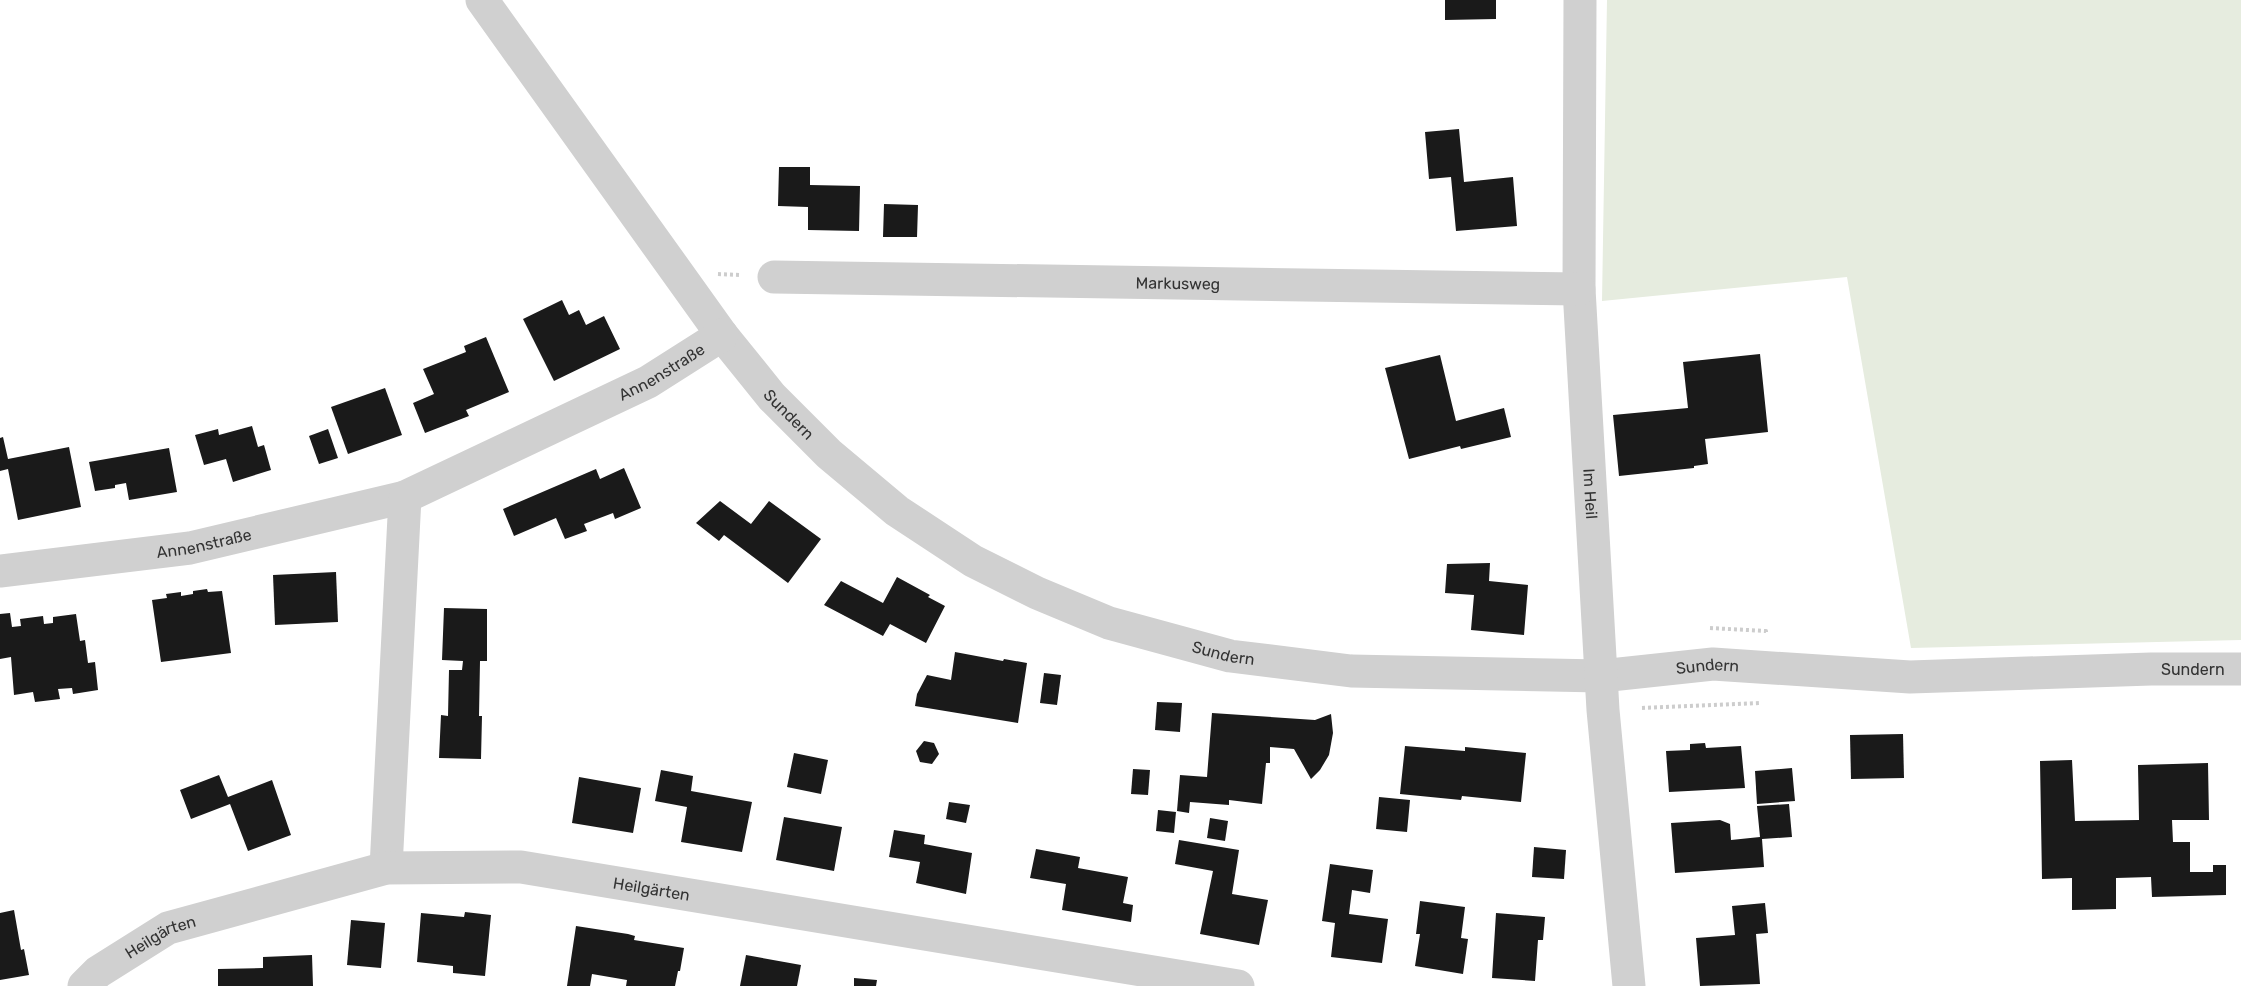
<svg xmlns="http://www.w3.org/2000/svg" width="2241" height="986" viewBox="0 0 2241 986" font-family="Rubik,sans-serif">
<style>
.green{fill:#e6ecdf}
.building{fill:#1a1a1a}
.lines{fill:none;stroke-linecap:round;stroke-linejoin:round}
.path{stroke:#cdcdcd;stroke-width:4;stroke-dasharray:3 3;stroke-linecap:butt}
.minor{stroke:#d0d0d0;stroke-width:33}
.labels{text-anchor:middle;stroke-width:6;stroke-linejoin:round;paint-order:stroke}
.street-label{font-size:16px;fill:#333;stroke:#fff}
</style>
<rect width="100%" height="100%" fill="#fff"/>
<path class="green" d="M1607 0H2241V640L1911 648 1847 277 1602 301Z"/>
<g class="building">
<path d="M1445 0H1496V19L1445 20Z"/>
<path d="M1459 129 1464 182 1513 177 1517 226 1456 231 1451 177 1429 179 1425 132Z"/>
<path d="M779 167H810V185L860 186 859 231 808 230V207L778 206Z"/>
<path d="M884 204 918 205 917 237H883Z"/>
<path d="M562 300 569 315 579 310 586 325 604 316 620 349 554 381 523 319Z"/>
<path d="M486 337 509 392 466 410 469 416 425 433 413 403 434 394 423 369 466 352 464 346Z"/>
<path d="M1760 354 1768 432 1705 439 1708 464 1694 466V468L1619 476 1613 415 1688 408 1683 362Z"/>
<path d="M1440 355 1456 421 1504 408 1511 437 1461 449 1460 446 1409 459 1385 368Z"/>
<path d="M385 388 402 435 348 454 331 407Z"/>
<path d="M252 426 258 447 264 445 271 470 233 482 226 459 204 465 195 435 218 429 219 435Z"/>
<path d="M328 429 338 458 319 464 309 436Z"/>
<path d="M3 437 8 459 69 447 81 507 18 520 8 469 0 471V438Z"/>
<path d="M169 448 177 492 129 500 126 483 115 485V488L95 491 89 462Z"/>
<path d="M624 468 641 508 615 519 613 513 584 524 587 531 565 539 556 518 514 536 503 509 596 469 600 479Z"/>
<path d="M720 501 751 524 769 501 821 539 788 583 724 535 719 541 696 523Z"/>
<path d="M1490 563 1489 581 1528 585 1524 635 1471 630 1474 595 1445 593 1447 564Z"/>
<path d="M336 572 338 622 275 625 273 575Z"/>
<path d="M897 577 930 595 928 597 945 606 926 643 890 624 883 636 824 605 841 581 883 603Z"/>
<path d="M207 589 208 592 222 591 231 653 161 662 152 600 167 598 166 594 181 592V596L193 594V591Z"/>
<path d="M444 608 487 609V661H480L479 716H482L481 759 439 758 441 715 448 716 449 670H462L463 661 442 660Z"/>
<path d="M10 613 12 627 21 626 20 619 43 616 44 624 53 623V617L76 614 80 641 85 640 88 663 95 662 98 690 73 694 72 688 58 689 60 699 35 702 33 692 14 695 11 657 0 659V614Z"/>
<path d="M955 652 1003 661 1004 659 1027 663 1018 723 915 706 917 694 927 675 951 680Z"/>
<path d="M1044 673 1061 675 1057 705 1040 703Z"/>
<path d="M1157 702 1182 703 1180 732 1155 730Z"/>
<path d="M1212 713 1315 720 1331 714 1333 733 1329 755 1320 770 1311 779 1294 749 1270 747V763H1266L1262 804 1229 800V805L1190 802 1189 813 1177 811 1180 775 1207 777Z"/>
<path d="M1903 734 1904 778 1851 779 1850 735Z"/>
<path d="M924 741 934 743 939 754 932 764 920 762 916 751Z"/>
<path d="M1705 743 1706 748 1741 746 1745 788 1669 792 1666 751 1690 750V744Z"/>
<path d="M1405 746 1465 751V747L1526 753 1521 802 1462 796 1461 800 1400 794Z"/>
<path d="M794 753 828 760 821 794 787 787Z"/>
<path d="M2072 760 2075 821 2139 820 2138 765 2208 763 2209 820H2172L2173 842H2190V872H2213V865H2226V895L2152 897 2151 877 2116 878V909L2072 910V878L2042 879 2040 761Z"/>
<path d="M1792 768 1795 801 1757 804 1755 771Z"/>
<path d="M1133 769 1150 770 1148 795 1131 794Z"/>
<path d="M661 770 693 776 691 791 752 802 742 852 681 842 687 807 655 801Z"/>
<path d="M219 775 228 797 272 780 291 835 248 851 230 804 191 819 180 790Z"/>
<path d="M579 777 641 788 633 833 572 823Z"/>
<path d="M1379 797 1410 800 1407 832 1376 829Z"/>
<path d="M949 802 970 805 966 823 946 819Z"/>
<path d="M1789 804 1792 837 1762 839 1764 867 1675 873 1671 823 1720 820 1730 824 1731 840 1760 837 1757 806Z"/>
<path d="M1158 810 1176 812 1174 833 1156 831Z"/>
<path d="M784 817 842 827 834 871 776 860Z"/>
<path d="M1210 818 1228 821 1225 841 1207 838Z"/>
<path d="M894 830 925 835 924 844 972 853 966 894 916 883 920 862 889 857Z"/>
<path d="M1179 840 1239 850 1232 894 1268 900 1259 945 1200 934 1213 871 1175 864Z"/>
<path d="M1534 847 1566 850 1564 879 1532 877Z"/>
<path d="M1036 849 1080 857 1078 868 1128 877 1123 903 1133 905 1131 922 1062 910 1066 884 1030 878Z"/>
<path d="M1330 864 1373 870 1370 893 1352 890 1349 914 1388 919 1382 963 1331 957 1335 923 1322 921Z"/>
<path d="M1420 901 1465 907 1461 938 1468 939 1463 974 1415 966 1420 934H1416Z"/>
<path d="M1765 903 1768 933 1756 934 1760 984 1700 986 1696 938 1735 935 1732 906Z"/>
<path d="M14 910 21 950 24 949 29 975 0 980V913Z"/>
<path d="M465 912 491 915 485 976 453 973V966L417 962 421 913 464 917Z"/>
<path d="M1496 913 1545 917 1543 940H1538L1535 981 1492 978Z"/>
<path d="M351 920 385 923 381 968 347 965Z"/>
<path d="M576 926 628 934 635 936 634 940 684 948 680 971H678L675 986H626L627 980 592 974 590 986H567Z"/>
<path d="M312 955 313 986H218V969L263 968V957Z"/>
<path d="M746 955 801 965 797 986H740Z"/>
<path d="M854 978 877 980 876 986H854Z"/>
</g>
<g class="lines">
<g class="path">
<path d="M718 274 741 275"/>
<path d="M1710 628 1766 631V633"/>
<path d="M1642 708 1759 703"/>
</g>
<g class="minor">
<path id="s1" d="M482 0 722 335 772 397 829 454 897 511 973 561 1037 593 1109 623 1230 656 1351 671 1601 676 1713 664 1910 677 2151 669H2241"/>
<path id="s2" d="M1580 0 1579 289 1603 710 1629 986"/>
<path id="s3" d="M774 277 1579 289"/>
<path id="s4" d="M0 571 190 548 405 497"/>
<path id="s5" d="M386 868 405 497 648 382 722 335"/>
<path id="s6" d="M84 986 98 972 168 928 386 868 521 867 1238 986"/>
</g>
</g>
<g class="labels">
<g class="street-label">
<text dy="6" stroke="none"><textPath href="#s3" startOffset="404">Markusweg</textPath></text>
<text dy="6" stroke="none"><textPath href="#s5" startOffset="657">Annenstraße</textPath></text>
<text dy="6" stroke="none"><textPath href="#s1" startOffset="516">Sundern</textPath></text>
<text dy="6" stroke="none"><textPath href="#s2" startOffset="494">Im Heil</textPath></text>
<text dy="6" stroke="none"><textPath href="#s4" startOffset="206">Annenstraße</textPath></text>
<text dy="6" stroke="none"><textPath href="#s1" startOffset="1020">Sundern</textPath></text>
<text dy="6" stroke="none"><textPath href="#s1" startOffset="1506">Sundern</textPath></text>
<text dy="6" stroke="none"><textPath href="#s1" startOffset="1992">Sundern</textPath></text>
<text dy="6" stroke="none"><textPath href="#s6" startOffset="596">Heilgärten</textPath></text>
<text dy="6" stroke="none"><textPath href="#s6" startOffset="92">Heilgärten</textPath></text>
</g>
</g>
</svg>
